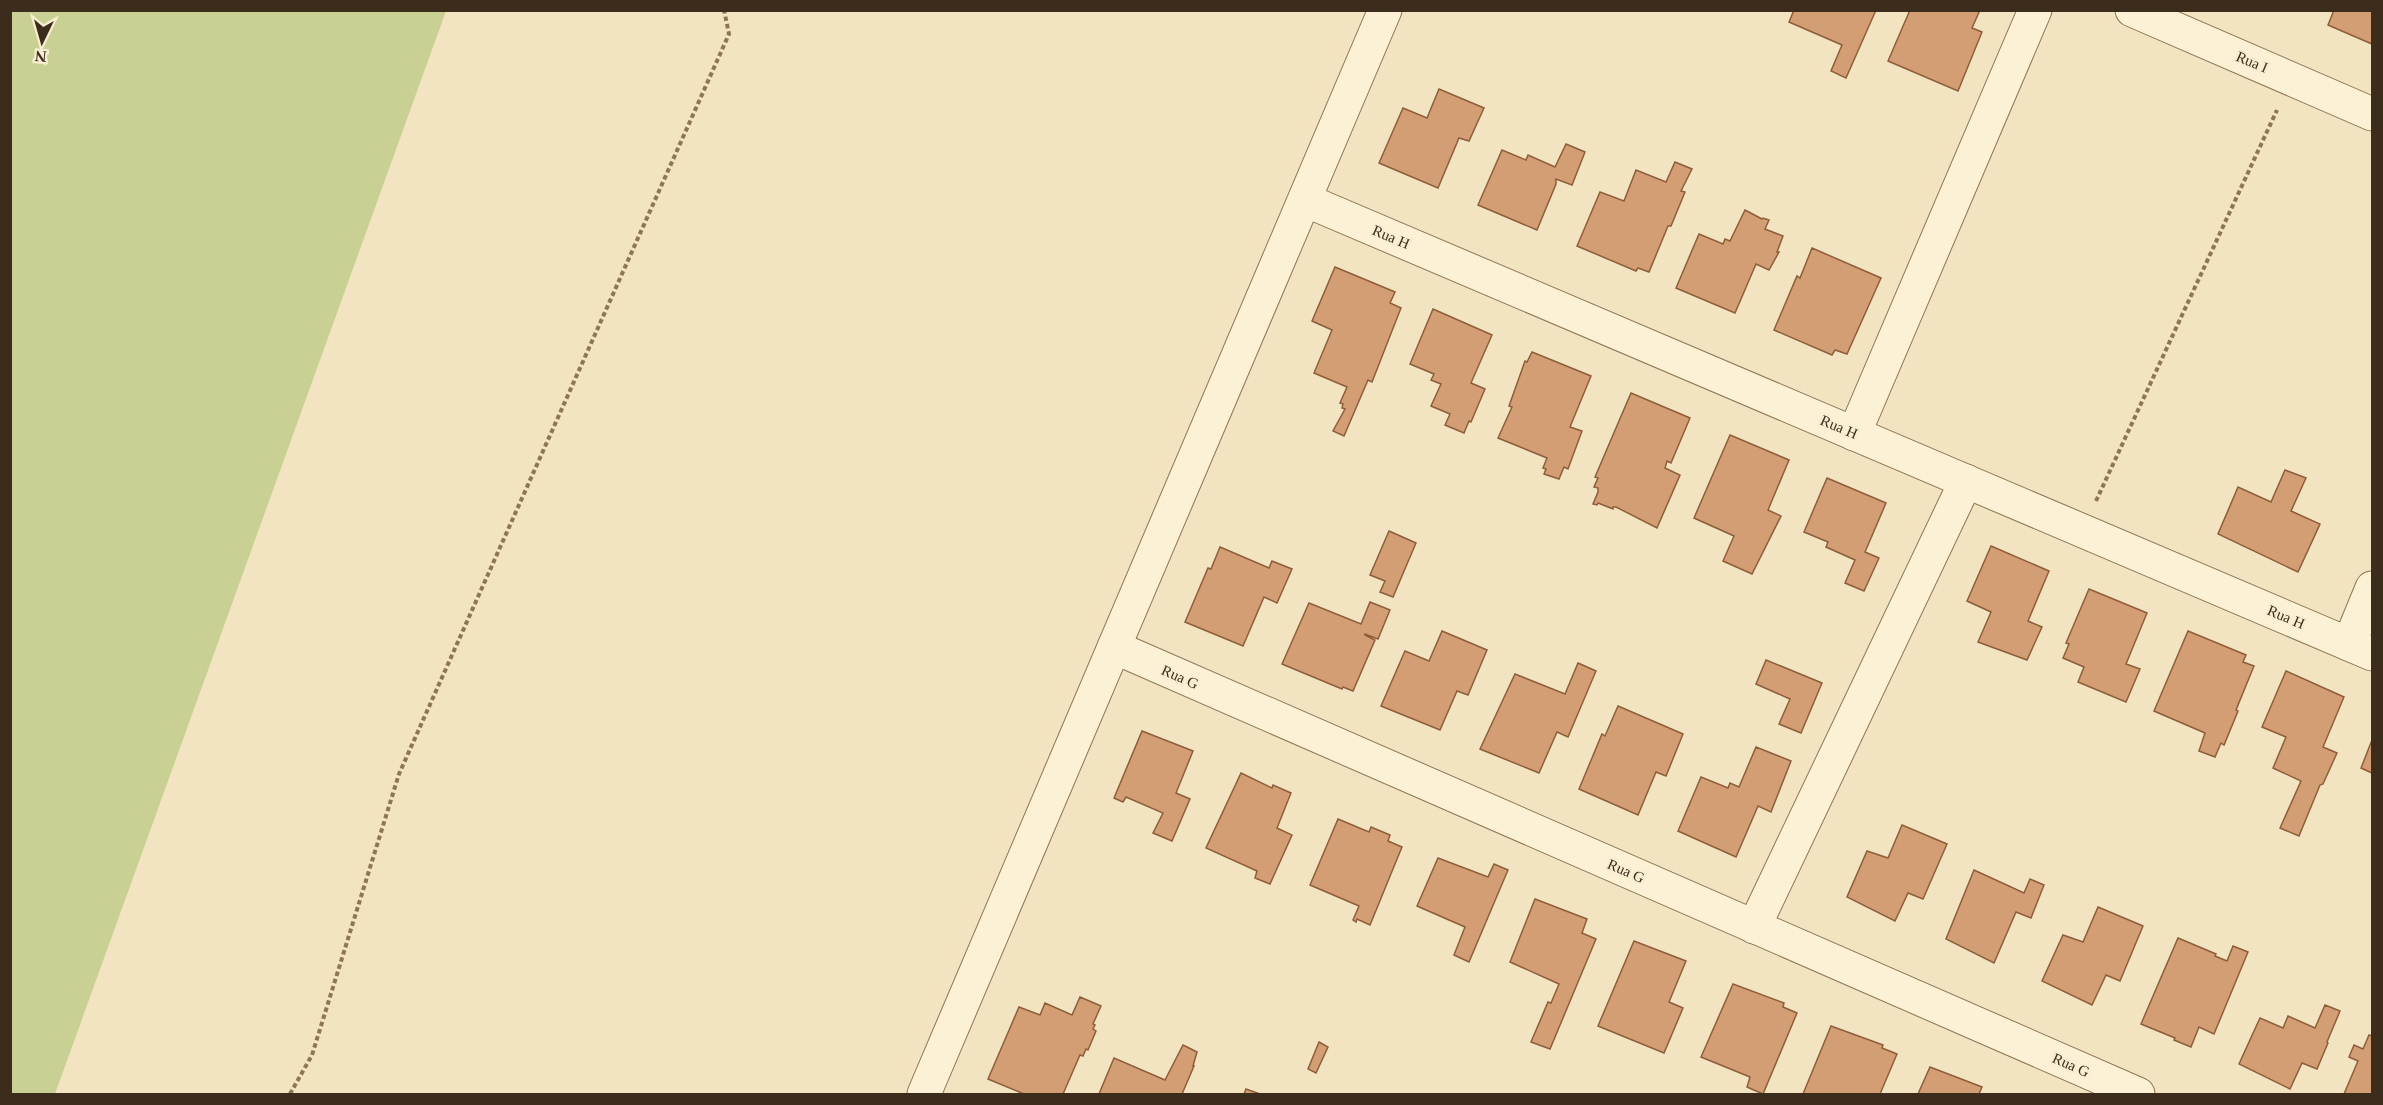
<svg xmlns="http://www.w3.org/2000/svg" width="2383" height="1105" viewBox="0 0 2383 1105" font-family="'Times New Roman',serif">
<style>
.green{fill:#c8d193}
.building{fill:#d39e73;stroke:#8e5e3a;stroke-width:1.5}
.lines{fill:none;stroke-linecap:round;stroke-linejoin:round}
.minor-casing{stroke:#8d7556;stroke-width:35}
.path{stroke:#8d7556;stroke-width:4;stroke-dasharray:4.5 3;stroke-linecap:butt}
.minor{stroke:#fcf1d4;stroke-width:33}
.labels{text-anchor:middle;stroke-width:5;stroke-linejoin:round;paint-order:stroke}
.street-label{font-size:15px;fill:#3b2c1c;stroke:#f8eed1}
</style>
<rect width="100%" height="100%" fill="#f2e4c0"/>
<path class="green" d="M10 11H446L55 1094H10Z"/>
<g class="building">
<path d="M1794 10H1876L1846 78 1831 71 1842 45 1789 22Z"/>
<path d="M1910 10H1980L1972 28 1982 32 1958 91 1888 61Z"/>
<path d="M2334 10H2372V44L2328 25Z"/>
<path d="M1439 89 1484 108 1469 141 1459 138 1438 188 1379 163 1403 108 1427 118Z"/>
<path d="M1566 144 1585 152 1572 185 1556 179V184L1537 230 1478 205 1502 150 1526 160 1528 155 1555 167Z"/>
<path d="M1675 162 1692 169 1681 191 1685 192 1671 226H1668L1649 272 1638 268 1636 271 1577 246 1600 192 1624 201 1636 170 1666 182Z"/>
<path d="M1745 210 1762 219 1763 218 1769 220 1765 229 1783 236 1777 252H1779L1769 270 1756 264 1735 313 1676 288 1699 234 1723 244 1725 239 1730 241Z"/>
<path d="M1812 248 1881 278 1847 354 1835 350 1832 355 1774 330 1797 276 1800 278Z"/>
<path d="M1335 267 1395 292 1390 303 1401 308 1372 382 1368 380 1344 436 1333 431 1345 409 1342 408 1343 404 1340 403 1347 387 1314 373 1332 330 1312 321Z"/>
<path d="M1433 309 1492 335 1471 383 1485 389 1471 422 1469 421 1464 433 1445 425 1450 414 1431 406 1441 384 1431 380 1434 374 1410 364Z"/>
<path d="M1532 352 1591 376 1570 427 1582 431 1568 469 1564 467 1559 479 1544 474 1546 469 1543 468 1547 458 1498 438 1512 407 1509 406 1525 361 1527 362Z"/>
<path d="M1631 393 1690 418 1671 463 1667 461 1665 468 1680 475 1657 528 1616 507H1613V509L1598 503 1597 505 1593 504 1598 492V488L1594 487 1598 478 1595 477Z"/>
<path d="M1730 435 1789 460 1768 510 1781 516 1752 574 1723 561 1734 536 1694 518Z"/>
<path d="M2285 470 2306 478 2291 511 2320 524 2298 572 2218 534 2238 487 2271 502Z"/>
<path d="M1827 478 1886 503 1865 552 1879 558 1864 591 1845 583 1855 560 1826 547 1828 542 1804 532Z"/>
<path d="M1389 531 1416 543 1393 597 1380 592 1385 581 1370 575Z"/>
<path d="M1991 546 2049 571 2028 621 2042 627 2027 660 1978 642 1991 612 1967 601Z"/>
<path d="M1220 547 1269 568 1272 561 1292 569 1277 603 1264 597 1243 646 1185 622 1208 568 1211 569Z"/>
<path d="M2089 589 2147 613 2126 664 2140 669 2126 702 2078 682 2084 667 2063 658 2069 644 2066 643Z"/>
<path d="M1370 602 1390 610 1378 639 1365 634V635L1375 640 1353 691 1343 687 1342 689 1282 664 1309 603 1361 624Z"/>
<path d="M1442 631 1487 650 1468 695 1457 691 1440 730 1381 706 1405 651 1429 661Z"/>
<path d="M2188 631 2246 655 2243 662 2254 666 2236 710 2238 711 2224 745 2221 743 2215 757 2199 751 2205 733 2154 711Z"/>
<path d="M1766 660 1822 683 1801 733 1779 724 1790 699 1756 684Z"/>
<path d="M1578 663 1596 671 1568 737 1557 732 1539 773 1480 749 1515 674 1565 694Z"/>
<path d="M2286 671 2344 697 2323 747 2337 753 2323 784 2320 785 2299 836 2280 828 2301 781 2273 768 2286 737 2262 727Z"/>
<path d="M1618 706 1683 734 1666 776 1656 772 1638 815 1579 789 1602 734 1605 736Z"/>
<path d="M1142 731 1193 751 1176 793 1190 799 1172 841 1153 833 1163 813 1126 797 1123 802 1114 798Z"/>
<path d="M2372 740V773L2361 768Z"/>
<path d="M1756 747 1791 761 1771 812 1758 806 1736 857 1678 831 1701 777 1728 788 1730 783 1739 787Z"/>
<path d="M1241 773 1272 788 1273 785 1291 793 1277 828 1292 835 1270 884 1255 878 1257 871 1206 848Z"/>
<path d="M1338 819 1369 832 1371 827 1390 835 1388 841 1402 847 1370 925 1357 919 1356 922 1353 920 1359 906 1310 885Z"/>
<path d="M1902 825 1947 844 1923 899 1908 893 1895 921 1847 897 1867 851 1888 858Z"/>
<path d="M1438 858 1488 877 1494 864 1508 870 1469 962 1454 955 1465 927 1417 906Z"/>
<path d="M1974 870 2024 893 2030 879 2044 885 2031 918 2016 912 1994 963 1946 939Z"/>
<path d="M1535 899 1587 919 1582 933 1596 939 1550 1049 1531 1042 1548 1002 1551 1003 1559 984 1510 962Z"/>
<path d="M2098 907 2143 926 2120 981 2106 975 2092 1005 2042 981 2063 935 2083 942Z"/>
<path d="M2178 938 2216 954 2215 956 2227 961 2233 946 2248 952 2214 1034 2199 1027 2191 1047 2174 1040 2175 1038 2141 1024Z"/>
<path d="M1634 941 1686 961 1669 1002 1683 1008 1664 1053 1598 1026Z"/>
<path d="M1733 984 1784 1003 1783 1007 1797 1013 1763 1094 1747 1087 1750 1077 1701 1057Z"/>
<path d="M1080 997 1101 1006 1093 1024 1095 1025 1093 1029 1096 1031 1088 1050 1086 1049 1083 1056 1080 1055 1063 1094H1024L988 1079 1019 1007 1040 1015 1045 1003 1072 1015Z"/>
<path d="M2325 1005 2340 1011 2327 1042 2328 1043 2317 1069 2302 1063 2290 1089 2239 1064 2260 1018 2283 1028 2288 1016 2315 1028Z"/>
<path d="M1831 1026 1883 1045 1882 1048 1897 1054 1880 1094H1803Z"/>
<path d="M2369 1035 2372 1036V1094H2344L2358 1061 2349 1057 2354 1045 2363 1049Z"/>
<path d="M1319 1042 1328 1047 1316 1073 1308 1069Z"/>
<path d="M1183 1045 1197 1052 1193 1066H1194L1182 1094H1099L1114 1058 1165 1080Z"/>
<path d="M1930 1067 1982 1087 1979 1094H1918Z"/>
<path d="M1246 1089 1260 1094H1244Z"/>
</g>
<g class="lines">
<defs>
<g id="minor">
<path d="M2132 10 2372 114"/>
<path d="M1305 200 2372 654"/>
<path d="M1854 434 2035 10"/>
<path d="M2349 644 2372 588"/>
<path d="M1114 647 2138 1094"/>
<path d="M1754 927 1966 481"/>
<path d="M924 1094 1385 10"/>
</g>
</defs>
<use href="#minor" class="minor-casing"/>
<g class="path">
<path d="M2096 501 2277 110"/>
<path d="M290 1094 312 1055 399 774 729 34 724 10"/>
</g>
<use href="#minor" class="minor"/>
</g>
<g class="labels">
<g class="street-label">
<text transform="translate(2252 62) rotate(23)" y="5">Rua I</text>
<text transform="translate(1391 237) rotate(23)" y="5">Rua H</text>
<text transform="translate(1839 427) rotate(23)" y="5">Rua H</text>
<text transform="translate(2286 617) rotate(23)" y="5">Rua H</text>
<text transform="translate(1180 677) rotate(24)" y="5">Rua G</text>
<text transform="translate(1626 871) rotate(24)" y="5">Rua G</text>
<text transform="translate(2071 1065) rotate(24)" y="5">Rua G</text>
</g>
</g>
<rect width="2383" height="1105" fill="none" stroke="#3b2c1c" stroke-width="24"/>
<g transform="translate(42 42) rotate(185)" stroke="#f8eed1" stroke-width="4.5" paint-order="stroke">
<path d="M0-4.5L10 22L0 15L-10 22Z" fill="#3b2c1c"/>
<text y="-9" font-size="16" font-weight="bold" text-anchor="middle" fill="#3b2c1c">N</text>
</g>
</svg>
